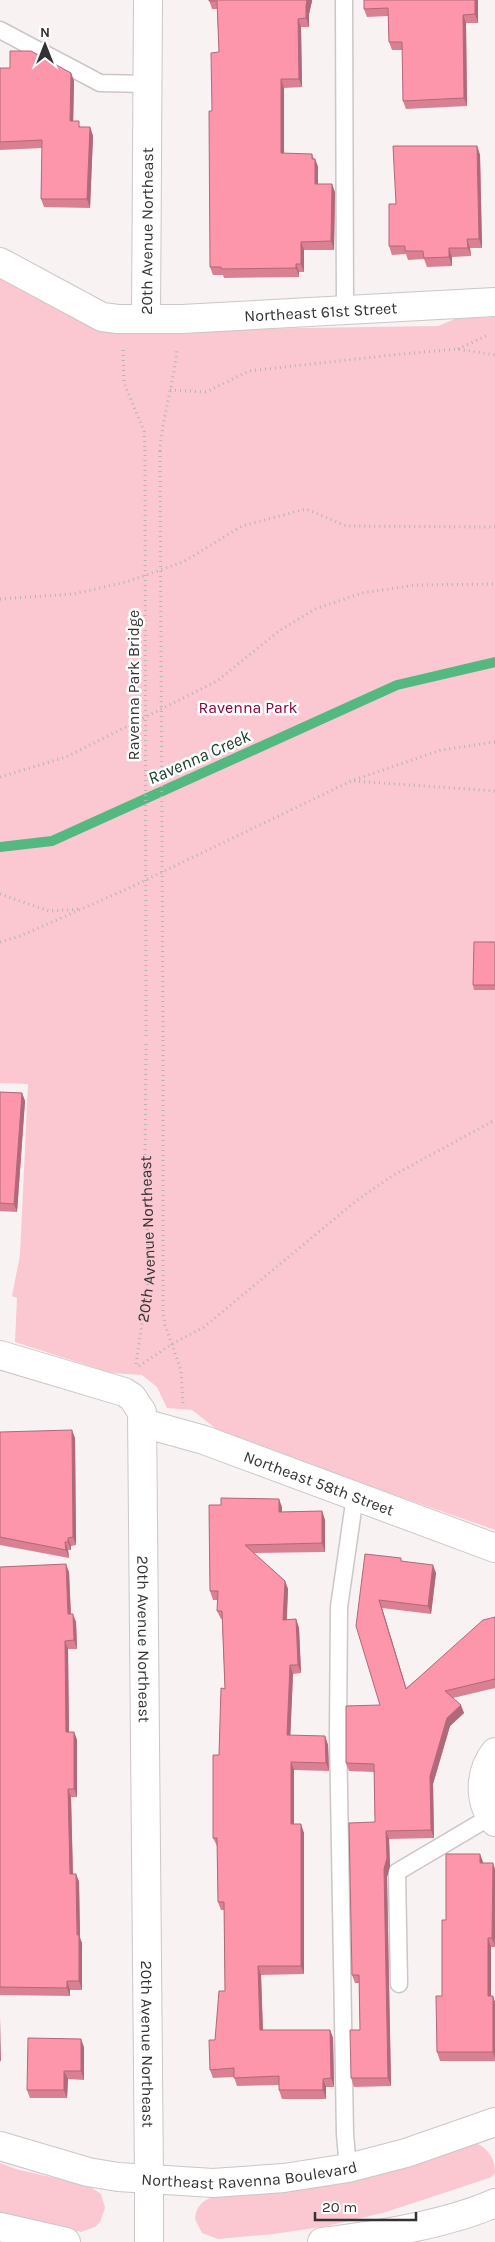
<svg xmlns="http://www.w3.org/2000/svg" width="495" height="2242" viewBox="0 0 495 2242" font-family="Karla,sans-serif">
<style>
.green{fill:#fbc7d0}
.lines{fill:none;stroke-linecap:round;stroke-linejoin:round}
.stream{stroke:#54b980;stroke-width:10}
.lane-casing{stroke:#ccc6c7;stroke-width:19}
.street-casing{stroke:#ccc6c7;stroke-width:30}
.secondary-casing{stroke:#ccc6c7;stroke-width:30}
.path{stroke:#b8b4b4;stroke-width:3;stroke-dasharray:1 4;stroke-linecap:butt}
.lane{stroke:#fff;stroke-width:16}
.street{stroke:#fff;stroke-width:28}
.secondary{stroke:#fff;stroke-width:28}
.path-bridge{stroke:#b8b4b4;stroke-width:3;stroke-dasharray:1 4;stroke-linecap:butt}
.wall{fill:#da8093}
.shaded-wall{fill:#b16878}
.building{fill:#fd95ab;stroke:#b16878}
.labels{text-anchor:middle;stroke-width:5;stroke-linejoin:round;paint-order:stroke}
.street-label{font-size:16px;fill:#343232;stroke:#fff}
.park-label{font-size:16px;fill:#850539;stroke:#fff}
.water-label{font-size:18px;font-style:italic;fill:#164029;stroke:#fff}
</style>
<rect width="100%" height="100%" fill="#f8f2f3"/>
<g class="green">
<path d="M0 271 106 331 438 326 455 319 495 317V1530L224 1435 192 1410 167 1408 157 1387 142 1375 111 1373 15 1342 17 1298 12 1296 20 1255 28 1084 0 1083Z"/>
<path d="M476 2143C489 2149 495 2159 495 2173L492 2177 386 2212 327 2226 274 2234 218 2239 202 2233 195 2219C196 2206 202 2201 213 2197Z"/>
<path d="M0 2163 16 2169 89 2186 101 2194 105 2208 100 2222 95 2227 81 2232 0 2213Z"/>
</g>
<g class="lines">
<path class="stream" d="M0 847 52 841 397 685 495 662"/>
<defs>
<g id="lane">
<path d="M344 0 345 311"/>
<path d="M0 30 100 83 148 84"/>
<path d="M399 1984 397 1872 490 1817"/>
<path d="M348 2168 345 2134 338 1733 339 1607 355 1496"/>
</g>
<g id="street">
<path id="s2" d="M0 262 102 317 118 319H182L495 302"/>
<path id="s3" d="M146 319 148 0"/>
<path id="s4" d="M0 1355 124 1392 132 1397 142 1412 149 2179"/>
<path id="s5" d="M143 1423 204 1440 495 1548"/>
<path d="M495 1752C479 1773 478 1802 495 1822"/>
</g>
<g id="secondary">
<path id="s6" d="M0 2146 88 2172 118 2177 213 2183 284 2178 348 2168 406 2153 495 2122"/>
<path d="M149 2179V2242"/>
<path d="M0 2227 66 2242"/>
<path d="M322 2242C377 2235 445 2225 495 2203"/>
</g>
</defs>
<use href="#lane" class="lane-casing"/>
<use href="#street" class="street-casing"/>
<use href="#secondary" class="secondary-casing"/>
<g class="path">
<path d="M458 349 488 335"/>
<path d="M123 350 124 383 144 431 145 450"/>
<path d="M170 390 206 392 249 371 392 355 457 349 495 355"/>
<path d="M160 451C162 417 174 383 177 349"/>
<path d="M0 599 73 594 126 582 183 562 242 526 306 509 346 526 495 527"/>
<path d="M0 777 66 757 217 681 279 631 315 609 362 593 416 585 495 584"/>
<path d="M354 781 495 791"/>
<path d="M0 894 49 911 79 909"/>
<path d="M0 942 20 936 127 889 351 781 441 750 495 742"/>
<path d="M163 1040V1312L165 1325 181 1370 183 1403"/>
<path id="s1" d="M136 1364 149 1275 145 1165 146 1040"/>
<path d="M139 1366 172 1344 204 1327 356 1201 392 1176 495 1120"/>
</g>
<use href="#lane" class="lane"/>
<use href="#street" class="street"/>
<use href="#secondary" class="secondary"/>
<g class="path-bridge">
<path d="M145 450 146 1040"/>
<path d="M160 451 163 1040"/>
</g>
</g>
<g class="wall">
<path d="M209 0H312V1L309 14V27H301L302 87 284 88V153L315 159 318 167V184L335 192 334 250H304V272H299V277L224 278 223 275H213L210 267 212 111 219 52 217 9H212Z"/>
<path d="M364 0H478V23H466L467 106 406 109 403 101V50H392L389 42 388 16 367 17 364 9Z"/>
<path d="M0 68 71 73 74 81 73 121 81 127H90L93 136 90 208 44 207 41 199 42 148 0 150Z"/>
<path d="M477 146 480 155 482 248H470L471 256 452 257V266L427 267 424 259 408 260 406 254 392 255 389 246 396 204Z"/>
<path d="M495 942V990H474L473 985Z"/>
<path d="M0 1092 22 1093 25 1101 17 1212 0 1211Z"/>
<path d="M0 1432 75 1438 76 1545 71 1546V1550H68L69 1558 0 1545Z"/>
<path d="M209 1505 282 1507V1512L322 1511 325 1520V1552L254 1553 285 1581 288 1589 287 1620 296 1619 299 1628 301 1673 293 1674 290 1736H325L328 1745 329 1771 294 1770V1824L304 1833V1974L261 1975 263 2030H330L333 2038 334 2087H326V2099H282L279 2090V2085L237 2086 234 2077 213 2078 210 2070 225 1991 224 1910H221L218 1902 217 1846 213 1838 219 1755 225 1689 222 1619H221L217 1611 218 1600H213L210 1591Z"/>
<path d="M365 1554 402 1561 436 1573 431 1614 382 1608 406 1688 495 1617V1688L453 1698 464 1713 450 1726 433 1784 434 1838 389 1839 390 1866 387 1877 391 2086 354 2087 351 2078 360 2030 359 1983H355L352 1975 375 1822 374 1772 349 1771 346 1763 380 1705Z"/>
<path d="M69 1572 71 1614 76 1622 77 1649H68L69 1732H74L77 1740V1797H71L73 1874H76L79 1882 80 1938 82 1943V1990H70V1996L0 1995V1804Z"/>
<path d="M483 1862V1863L495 1869V1947H491V1996L495 2002V2061H440L437 2052 442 1996 446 1920Z"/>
<path d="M84 2047V2080L68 2079 67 2098H30L27 2090Z"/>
</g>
<g class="shaded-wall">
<path d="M307 0H312V1L309 14V27L306 18V6Z"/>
<path d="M475 0H478V23L475 14Z"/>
<path d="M463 15 466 23 467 106 464 98Z"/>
<path d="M298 19 301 27 302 87 299 79Z"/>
<path d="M71 73 74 81 73 129 70 121Z"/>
<path d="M281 79 284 88V161L281 153Z"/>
<path d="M90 127 93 136 90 208 87 199Z"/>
<path d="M477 146 480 155 482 248 479 239Z"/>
<path d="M312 154 315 162V159L318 167V192L315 184Z"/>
<path d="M332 184 335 192 334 250 331 241Z"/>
<path d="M467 239 470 248 471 256 468 248Z"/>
<path d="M301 242 304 250V272L301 264Z"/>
<path d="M449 248 452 257V266L449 257Z"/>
<path d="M296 264 299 272V277L296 268Z"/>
<path d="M22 1093 25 1101 17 1212 14 1204Z"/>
<path d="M72 1430 75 1438 76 1545 73 1537Z"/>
<path d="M279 1499 282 1507V1520L279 1512Z"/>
<path d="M322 1511 325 1520V1552L322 1543Z"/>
<path d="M68 1538 71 1546V1550L68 1542Z"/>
<path d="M65 1542 68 1550 69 1558 66 1550Z"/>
<path d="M66 1564 69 1572 71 1622 68 1614Z"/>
<path d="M433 1565 436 1573 431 1614 428 1606Z"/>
<path d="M285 1581 288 1589 286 1628 283 1620Z"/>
<path d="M379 1600 382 1608 409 1697 406 1689Z"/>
<path d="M73 1614 76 1622 77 1649 74 1640Z"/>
<path d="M296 1619 299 1628 301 1673 298 1665Z"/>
<path d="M65 1641 68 1649 69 1740 66 1732Z"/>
<path d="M290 1665 293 1674 290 1744 287 1735Z"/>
<path d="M461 1705 464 1713 450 1726 433 1784 434 1838 431 1830 430 1776 447 1718Z"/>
<path d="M74 1732 77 1740V1797L74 1789Z"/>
<path d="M325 1736 328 1745 329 1771 326 1763Z"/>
<path d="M291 1762 294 1770V1833L291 1824Z"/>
<path d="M68 1789 71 1797 73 1882 70 1874Z"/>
<path d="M301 1824 304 1833V1974L301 1966Z"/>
<path d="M386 1831 389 1839 390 1866 387 1877 391 2086 388 2078 384 1869Z"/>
<path d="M480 1854 483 1862V1872L480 1863Z"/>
<path d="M493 1863 495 1869V1946L492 1938Z"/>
<path d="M76 1874 79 1882 80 1938 82 1943V1990L79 1981Z"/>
<path d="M488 1938 491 1947V2004L488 1996Z"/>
<path d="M258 1966 261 1975 263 2039 260 2030Z"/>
<path d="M67 1981 70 1990V1996L67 1988Z"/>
<path d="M493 1996 495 2002V2059L493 2052Z"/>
<path d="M0 2017 1 2062 0 2060Z"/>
<path d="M330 2030 333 2038 334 2087 331 2078Z"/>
<path d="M81 2039 84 2047V2080L81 2071Z"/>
<path d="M64 2071 68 2079 67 2098 64 2090Z"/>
<path d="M323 2079 326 2087V2099L323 2090Z"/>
</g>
<g class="building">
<path d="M209 0H307L306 6V18L298 19 299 79H281V153L312 154V159H315V184H332L331 241 301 242V264H296V268L221 269V267H210L209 111H212L211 53 219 52 217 1H209Z"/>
<path d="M364 0H475V14L463 15 464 98 403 101 402 42H389L388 8 364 9Z"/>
<path d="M10 51H31L71 73 70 121H79V127H90L87 199H41L42 140 0 142V68H10Z"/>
<path d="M393 146H477L479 239H467L468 248H449V257L424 258 423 251H405V246H389V204H396Z"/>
<path d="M474 942H495V985H473Z"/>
<path d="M0 1092 22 1093 14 1204 0 1203Z"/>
<path d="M72 1430 73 1537 68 1538V1542H65L66 1550 0 1537V1432Z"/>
<path d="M221 1498 279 1499V1512L322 1511V1543L245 1545 285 1581 283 1620 296 1619 298 1665H290L287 1735 325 1736 326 1763 291 1762V1824H301V1966H258L260 2030H330L331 2078 323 2079V2090H279V2076L234 2078V2068L210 2070 209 2040H215L219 1991H225L224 1902H218L217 1838H213V1755H219L221 1688 225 1689 222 1611H217L218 1591H210L209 1505H221Z"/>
<path d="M365 1554 401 1558V1561L433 1565 428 1606 379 1600 406 1689 483 1620 495 1617V1679L445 1691 461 1705 447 1718 430 1776 431 1830 386 1831 387 1858 384 1869 388 2078H351L350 2030H360L359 1975H352L349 1823 375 1822 374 1764 346 1763V1706L380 1705 356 1626Z"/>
<path d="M66 1564 68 1614H73L74 1640 65 1641 66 1732H74V1789H68L70 1874H76L77 1935H79V1981H67V1988L0 1987V1567Z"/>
<path d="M446 1854H480V1863H493L492 1938H488V1996H493V2052H437L436 1996H442V1920H446Z"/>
<path d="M28 2038 81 2039V2071H64V2090H27Z"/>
</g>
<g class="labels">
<g class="street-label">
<text dy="6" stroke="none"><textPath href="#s3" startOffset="88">20th Avenue Northeast</textPath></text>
<text dy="6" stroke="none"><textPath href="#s2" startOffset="335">Northeast 61st Street</textPath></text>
<text transform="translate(133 685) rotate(-90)" y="6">Ravenna Park Bridge</text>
<text dy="6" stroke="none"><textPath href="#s1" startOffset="126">20th Avenue Northeast</textPath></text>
<text dy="6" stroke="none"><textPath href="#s5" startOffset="186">Northeast 58th Street</textPath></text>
<text dy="6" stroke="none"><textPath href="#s4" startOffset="384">20th Avenue Northeast</textPath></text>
<text dy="6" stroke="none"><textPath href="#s4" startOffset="789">20th Avenue Northeast</textPath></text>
<text dy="6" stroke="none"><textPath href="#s6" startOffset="254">Northeast Ravenna Boulevard</textPath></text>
</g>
<g class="park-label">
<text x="248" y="713">Ravenna Park</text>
</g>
<g class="water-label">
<text transform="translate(199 757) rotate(-24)" y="6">Ravenna Creek</text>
</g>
</g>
<g transform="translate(45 45)" stroke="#ffffff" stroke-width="4" paint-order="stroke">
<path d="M0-4L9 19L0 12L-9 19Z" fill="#343232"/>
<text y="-8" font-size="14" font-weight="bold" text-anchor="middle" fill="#343232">N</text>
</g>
<path d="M315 2212v8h101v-8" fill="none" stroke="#343232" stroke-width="2.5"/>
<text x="322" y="2212" font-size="15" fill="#343232" stroke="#ffffff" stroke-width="4" paint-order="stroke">20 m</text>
</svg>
